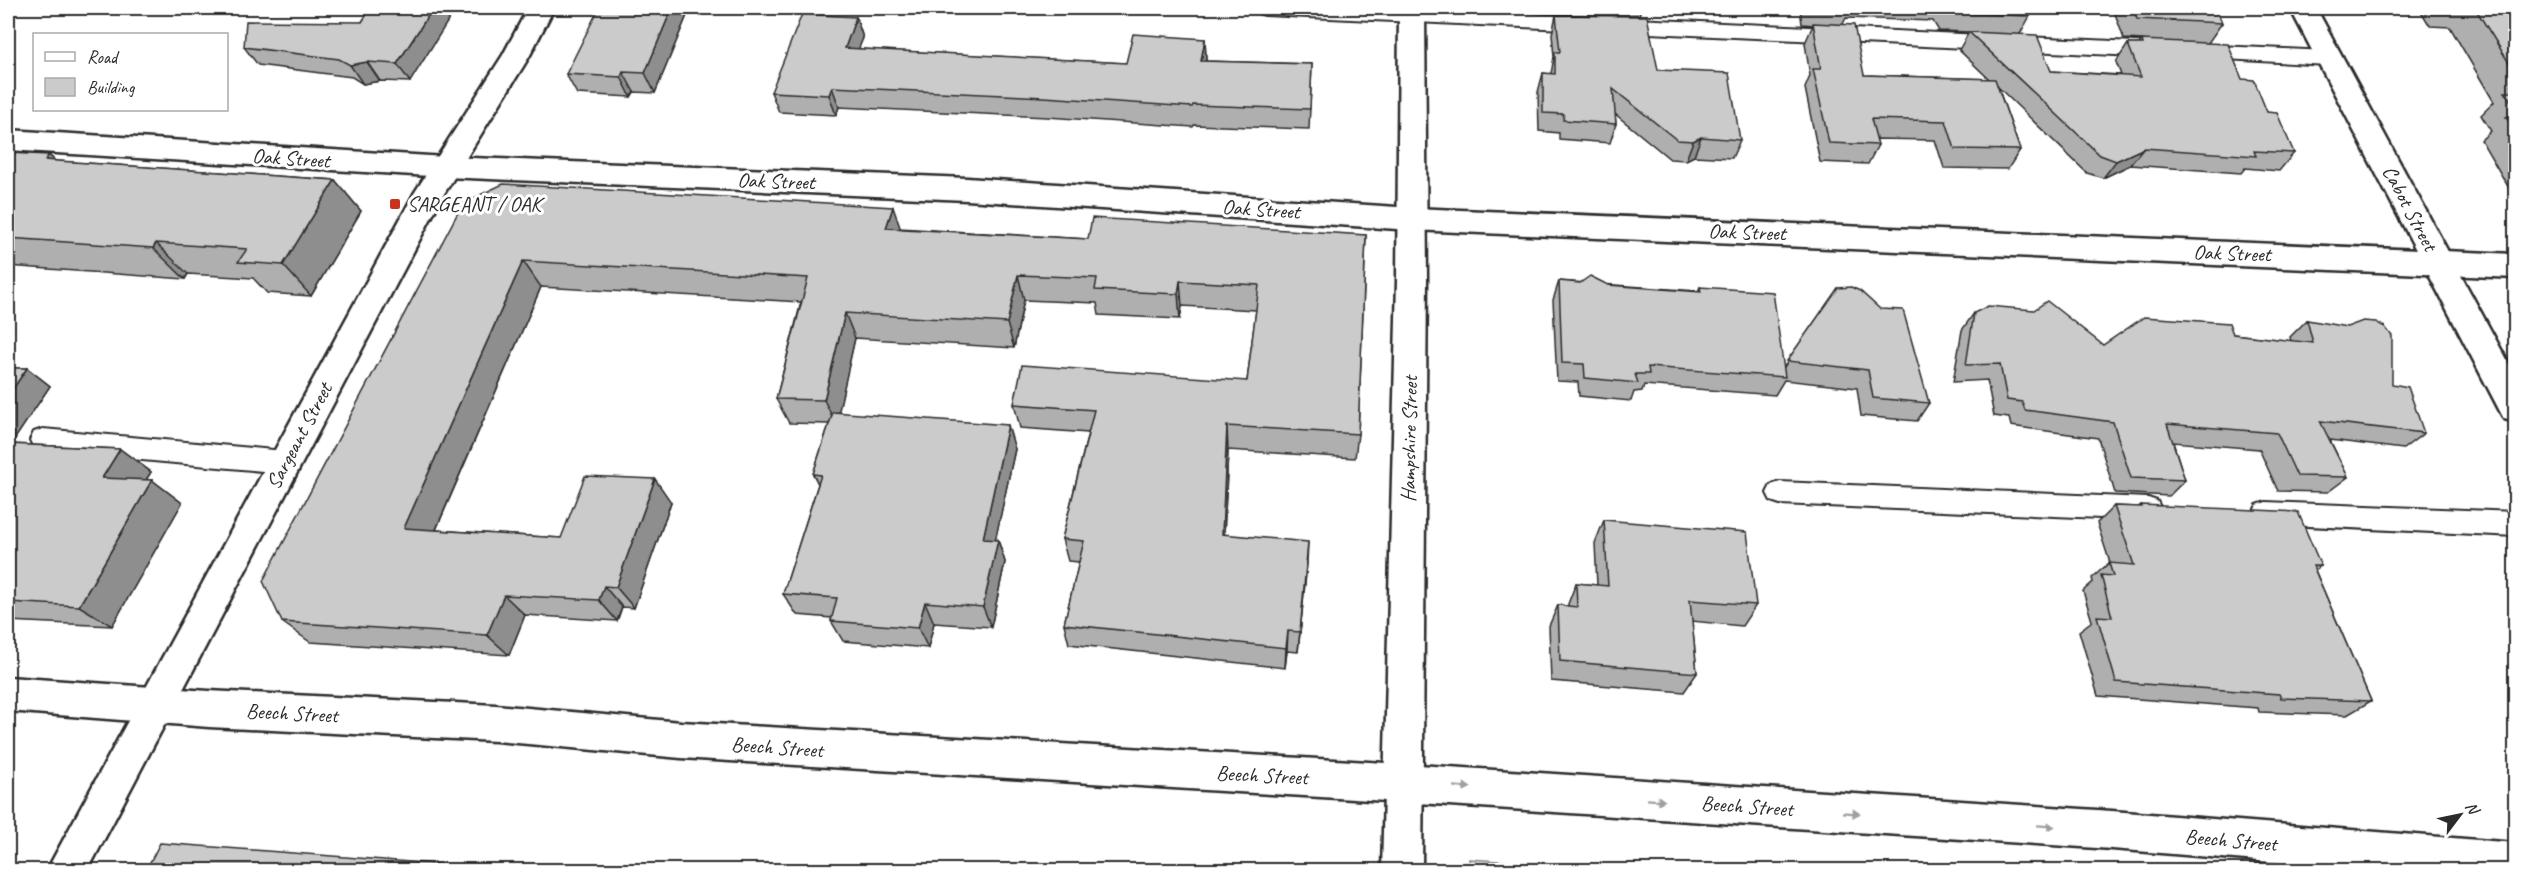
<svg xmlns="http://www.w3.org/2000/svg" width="2523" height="878" viewBox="0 0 2523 878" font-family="Caveat,sans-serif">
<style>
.green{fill:#e0e0e0;stroke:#868686;stroke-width:1.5}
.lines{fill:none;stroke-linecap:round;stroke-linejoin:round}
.service-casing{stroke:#2b2b2b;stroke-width:4}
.minor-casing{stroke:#2b2b2b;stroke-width:5}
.tertiary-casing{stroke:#2b2b2b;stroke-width:5}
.secondary-casing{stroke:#2b2b2b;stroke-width:5}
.primary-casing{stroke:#2b2b2b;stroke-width:5}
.service{fill:#fff;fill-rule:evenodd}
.minor{fill:#fff;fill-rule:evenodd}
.tertiary{fill:#fff;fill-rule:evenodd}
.secondary{fill:#fff;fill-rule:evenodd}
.primary{fill:#fff;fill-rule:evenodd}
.wall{fill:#afafaf;stroke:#2b2b2b;stroke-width:1.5;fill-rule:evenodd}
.shaded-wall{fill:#8e8e8e;stroke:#2b2b2b;stroke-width:1.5}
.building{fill:#cbcbcb;stroke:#2b2b2b;stroke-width:1.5}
.oneway{fill:#a0a0a0}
.poi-dot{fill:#c8321e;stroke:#fff;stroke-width:2}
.labels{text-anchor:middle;stroke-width:6;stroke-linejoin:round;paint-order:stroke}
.street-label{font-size:21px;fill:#2b2b2b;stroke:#fff}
.poi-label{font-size:21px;fill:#2b2b2b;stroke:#fff;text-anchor:start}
</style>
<rect width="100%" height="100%" fill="#fff"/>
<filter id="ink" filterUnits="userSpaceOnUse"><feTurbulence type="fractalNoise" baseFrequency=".0167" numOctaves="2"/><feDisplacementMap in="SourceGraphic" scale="12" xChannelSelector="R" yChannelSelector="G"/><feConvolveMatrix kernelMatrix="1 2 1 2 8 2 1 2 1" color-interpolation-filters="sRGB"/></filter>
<g filter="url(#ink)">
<path class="green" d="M1469 859 1638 870H1469Z"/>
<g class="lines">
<defs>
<g id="service">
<path d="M1255 8H1399L2157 43 2164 45 2167 50 2164 55 2157 57 1265 15 1258 13Z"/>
<path d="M2197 45 2328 51 2335 53 2338 58 2335 63 2328 65 2190 57 2187 52 2190 47Z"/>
<path d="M43 429 284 451 293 454 297 462 293 470 284 473 43 451 34 448 30 440 34 432Z"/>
<path d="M1780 482 2148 498 2157 501 2161 509 2157 517 2148 520 1780 504 1771 501 1767 493 1771 485Z"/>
<path d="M2266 502 2516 512V536L2266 524 2257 521 2253 513 2257 505Z"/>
</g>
<path id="minor" d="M8 130 446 157 967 178 1412 208 2516 254V278L1412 230 967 200 446 177 8 150Z"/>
<g id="tertiary">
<path d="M528 8H554L529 57 442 197 88 870H47L415 192 503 55Z"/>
<path d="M1399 8H1425L1427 280 1422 870H1382L1397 280Z"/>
</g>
<path id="secondary" d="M2290 8H2316L2516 377V422L2504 419Z"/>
<path id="primary" d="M8 677 209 691 496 705 681 722 1403 764 2112 811 2516 843V870H2367L2112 849 1403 802 681 758 496 741 209 727 8 711Z"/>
</defs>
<use href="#service" class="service-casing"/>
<use href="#minor" class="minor-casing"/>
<use href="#tertiary" class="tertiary-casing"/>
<use href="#secondary" class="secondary-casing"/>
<use href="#primary" class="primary-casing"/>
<use href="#service" class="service"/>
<use href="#minor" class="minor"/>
<use href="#tertiary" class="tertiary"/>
<use href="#secondary" class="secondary"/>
<use href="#primary" class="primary"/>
</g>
<g class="wall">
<path d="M371 8 410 82 380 81 363 84 352 77 258 65 244 47 362 22Z"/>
<path d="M690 8 655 93 634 92 631 97 577 94 566 74Z"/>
<path d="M1597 8H1641L1639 16 1658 70 1740 140 1732 158 1694 156 1686 160 1670 159 1615 114 1616 124 1610 143 1559 139V133L1539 131 1538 92 1543 73 1551 74 1554 57 1552 34 1556 15 1611 16 1598 15Z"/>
<path d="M1800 8H2027L2030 16 2020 34 2051 71 2121 75 2116 62 2128 44H2139L2142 40 2124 39 2113 8H2216L2222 23 2208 43 2242 79 2267 112 2294 153 2279 171 2245 168 2241 173 2130 165 2103 178 2087 173 1998 87 2020 150 2008 169 1944 168 1935 140 1876 139 1878 145 1868 164 1820 162 1805 88 1810 76 1805 43 1813 25 1802 24ZM1846 18 1933 21 1939 31 1969 32 1959 50 1989 79 1864 75 1843 24Z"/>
<path d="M2419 8H2516V190H2510L2481 140 2491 131 2481 115 2494 102 2450 27 2430 26Z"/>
<path d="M856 17 863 38 858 49 1126 63 1205 39 1206 61 1312 64 1309 129 1194 125 1193 127 1047 117 839 107 836 115 779 112 771 92Z"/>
<path d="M8 153 49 155 55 161 335 180 361 211 311 296 267 293 253 278 188 274 185 279 8 266Z"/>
<path d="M463 203 1088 239 1366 235 1358 434 1355 458 1228 450 1224 534 1307 563 1298 652 1287 651 1285 668 1069 644 1064 624 1079 562 1068 561 1062 539 1088 433 1020 428 1014 404 1247 381 1256 310 1182 306 1180 319 1099 315 1097 303 1024 300 1014 348 855 338 838 412 1015 449 995 540H998L1005 562 991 627 934 623 928 648 843 641 831 621 832 618 797 615 783 594 818 484 813 474 829 424 789 423 776 399 801 302 541 287 436 530 561 538 671 502 634 608 622 607 617 621 525 615 509 655 310 642 282 622Z"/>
<path d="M1559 281 1698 291 1700 287 1784 367 1838 288 1929 403 1917 421 1861 416 1857 388 1784 380 1775 395 1644 385 1642 391 1634 392 1631 401 1579 396 1578 382 1557 381 1553 300Z"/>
<path d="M1974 313 2103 345 2233 334 2291 341 2290 337 2307 320 2392 384 2424 433 2403 449 2330 440 2348 477 2328 492 2278 491 2259 449 2173 442 2185 480 2169 496 2115 493 2098 438 2011 426 2009 418 1994 416 1987 380 1953 382 1962 330Z"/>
<path d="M8 368H27L50 386 11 444 120 449 151 472 146 480H152L182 503 112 626 8 621Z"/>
<path d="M2141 505 2321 566 2315 570 2371 701 2347 715 2259 712 2258 708 2098 696 2079 631 2092 621 2083 591 2093 582 2092 578 2109 563H2110L2097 523 2114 506 2138 507Z"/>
<path d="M1604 520 1756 605 1742 626 1692 621 1697 673 1684 692 1551 681 1549 626 1558 605 1568 606V604L1576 583 1597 585 1595 543Z"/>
</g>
<g class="shaded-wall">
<path d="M433 8H456L410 82 397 64Z"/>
<path d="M672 8H690L655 93 645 73Z"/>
<path d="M856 17 863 38 851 68 845 48Z"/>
<path d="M1205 39 1206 59 1202 81 1201 61Z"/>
<path d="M367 62 380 81 363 84 350 65Z"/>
<path d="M623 72 634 92 631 97 621 77Z"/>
<path d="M832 87 839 107 836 115 829 95Z"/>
<path d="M1701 137 1694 156 1686 160 1693 141Z"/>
<path d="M2144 148 2130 165 2103 178 2116 161Z"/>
<path d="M49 155 82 187 45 160Z"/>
<path d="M335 180 361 211 311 296 283 265Z"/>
<path d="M893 207 902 233 886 228Z"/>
<path d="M156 243 188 274 185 279 153 248Z"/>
<path d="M523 261 541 287 427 550 404 528Z"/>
<path d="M1018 275 1024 300 1014 348 1007 323Z"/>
<path d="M1180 281 1182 306 1180 319 1178 294Z"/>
<path d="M845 313 855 338 836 424 824 400Z"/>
<path d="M27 368 50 386 8 449V396Z"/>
<path d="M1008 425 1015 449 991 560 983 539Z"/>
<path d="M1227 426 1228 450 1223 556 1222 534Z"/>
<path d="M120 449 151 472 133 501 102 478Z"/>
<path d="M655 479 671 502 634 608 616 587Z"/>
<path d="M152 480 182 503 112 626 79 606Z"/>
<path d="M998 540 1005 562 991 627 983 607Z"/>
<path d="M1308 542 1307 563 1298 652 1300 632Z"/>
<path d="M604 586 622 607 617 621 599 600Z"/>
<path d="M504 595 525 615 509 655 487 635Z"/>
<path d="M925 602 934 623 928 648 918 628Z"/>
<path d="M1288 631 1287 651 1285 668 1286 648Z"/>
</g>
<g class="building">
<path d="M371 8H433L397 64 367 62 350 65 339 59 244 47 246 21 362 22Z"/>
<path d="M599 8H672L645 73 623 72 621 77 566 74Z"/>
<path d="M1945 8H2027L2030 16 1949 13Z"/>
<path d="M2133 8H2216L2222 23 2137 19Z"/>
<path d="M2475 8H2516V74Z"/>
<path d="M802 14 856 17 845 48 1126 63 1133 34 1205 39 1201 61 1312 64 1310 109 1193 105 1192 107 1044 97 832 87 829 95 771 92Z"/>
<path d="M1556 15 1647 16 1658 70 1729 73 1740 140 1701 137 1693 141 1677 140 1613 89 1616 124 1563 120 1564 114 1543 113V73L1555 74V52H1560Z"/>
<path d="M1813 23 1854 25 1864 75 1995 79 2020 150 1955 149 1946 121 1871 119 1878 145 1829 143 1813 69H1821Z"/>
<path d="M1969 32 2037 35 2051 71 2141 77 2128 44H2143L2142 40 2228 44 2242 79 2254 80 2267 112 2277 113 2294 153 2254 151 2256 156 2144 148 2116 161 2100 155Z"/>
<path d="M2505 92H2516V109Z"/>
<path d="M2506 117H2516V134Z"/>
<path d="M8 153 49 155 45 160 335 180 283 265 238 262 247 249 156 243 153 248 8 238Z"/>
<path d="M503 184 893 207 886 228 1088 239 1092 218 1366 235 1358 434 1227 426 1222 534 1308 542 1300 632 1288 631 1286 648 1064 624 1084 541 1062 539 1094 410 1014 404 1022 365 1247 381 1259 285 1180 281 1178 294 1095 290 1097 278 1018 275 1007 323 845 313 824 400 776 399 808 278 523 261 404 528 561 538 585 476 655 479 616 587 604 586 599 600 504 595 487 635 282 622 263 581 463 203Z"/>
<path d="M1590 276 1608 285 1701 292 1700 287 1773 292 1785 377 1648 367 1649 374H1635L1638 383 1585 378 1584 364 1562 363 1559 281 1580 283Z"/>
<path d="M1851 287 1860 291 1880 309 1903 310 1929 403 1873 398 1868 370 1787 361 1838 288Z"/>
<path d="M2047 301 2103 345 2144 317 2229 323 2233 334 2313 343 2307 320 2347 327 2363 321 2376 322 2385 327 2392 336V384L2408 387 2424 433 2320 421 2348 477 2297 476 2277 433 2167 424 2185 480 2131 478 2113 422 2025 410 2022 402 2007 400 2000 364 1966 365 1974 313 1988 306 2034 310Z"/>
<path d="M8 368H27L8 396Z"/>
<path d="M833 412 1008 425 983 539 998 540 983 607 925 602 918 628 831 621 837 598 783 594 821 475 813 474Z"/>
<path d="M8 444 120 449 102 478 152 480 79 606 8 602Z"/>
<path d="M2141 505 2298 512 2321 566H2313L2371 701 2281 698 2279 694 2116 682 2097 616 2112 617 2101 575 2113 576 2109 563 2134 565 2114 506 2142 507Z"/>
<path d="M1604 520 1747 532 1756 605 1690 600 1697 673 1560 661 1558 605 1577 607 1576 583 1608 586Z"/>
<path d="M160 843 515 870H146Z"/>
</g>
<defs><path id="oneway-solid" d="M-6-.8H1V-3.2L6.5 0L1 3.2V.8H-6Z" transform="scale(1.5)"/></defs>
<g class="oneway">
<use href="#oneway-solid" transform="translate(1462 787) rotate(4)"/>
<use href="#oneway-solid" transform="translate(1656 800) rotate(4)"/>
<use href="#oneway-solid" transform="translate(1851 813) rotate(4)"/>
<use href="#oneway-solid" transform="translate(2046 826) rotate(4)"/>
</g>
</g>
<rect class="poi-dot" x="389" y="198" width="12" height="12" rx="3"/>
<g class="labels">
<g class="street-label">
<text transform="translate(291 158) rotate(4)" y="7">Oak Street</text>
<text transform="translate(776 181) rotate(2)" y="7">Oak Street</text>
<text transform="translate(2410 208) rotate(62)" y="7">Cabot Street</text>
<text transform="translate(1261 209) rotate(4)" y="7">Oak Street</text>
<text transform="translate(1747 232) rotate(2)" y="7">Oak Street</text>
<text transform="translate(2232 253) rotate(2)" y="7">Oak Street</text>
<text transform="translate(299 436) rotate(-62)" y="7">Sargeant Street</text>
<text transform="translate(1409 439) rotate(-89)" y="7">Hampshire Street</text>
<text transform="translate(292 713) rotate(3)" y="7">Beech Street</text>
<text transform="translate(777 747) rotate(4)" y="7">Beech Street</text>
<text transform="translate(1262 775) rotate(3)" y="7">Beech Street</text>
<text transform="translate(1747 806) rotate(4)" y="7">Beech Street</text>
<text transform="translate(2231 840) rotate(5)" y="7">Beech Street</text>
</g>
<g class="poi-label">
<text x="407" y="211">SARGEANT / OAK</text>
</g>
</g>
<rect width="2523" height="878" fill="none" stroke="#fff" stroke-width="30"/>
<rect x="15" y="15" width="2493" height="848" fill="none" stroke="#2b2b2b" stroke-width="2" filter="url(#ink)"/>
<rect x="33" y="33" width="195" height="78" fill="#ffffff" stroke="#aaaaaa" stroke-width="1.5"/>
<rect x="45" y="52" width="30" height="9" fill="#ffffff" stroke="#aaaaaa" stroke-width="1.5"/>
<text x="87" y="63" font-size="18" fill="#2b2b2b">Road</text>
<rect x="45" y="78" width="30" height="18" fill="#cbcbcb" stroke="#aaaaaa" stroke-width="1.5"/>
<text x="87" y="93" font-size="18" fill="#2b2b2b">Building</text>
<g transform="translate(2460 815) rotate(58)" stroke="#ffffff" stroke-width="4.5" paint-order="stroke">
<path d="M0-4.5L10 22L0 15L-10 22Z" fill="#2b2b2b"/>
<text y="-9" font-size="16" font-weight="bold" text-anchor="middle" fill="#2b2b2b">N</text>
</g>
</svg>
